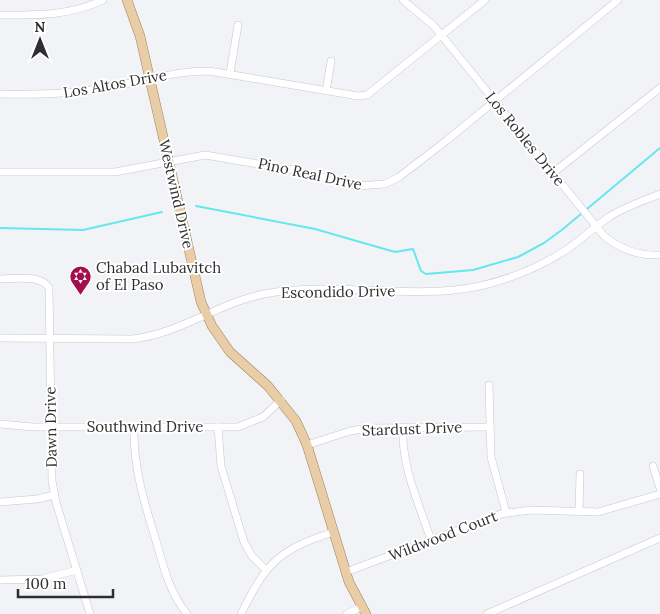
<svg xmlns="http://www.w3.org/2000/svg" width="660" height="614" viewBox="0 0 660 614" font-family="Lora,serif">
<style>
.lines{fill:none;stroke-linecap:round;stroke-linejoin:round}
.stream{stroke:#65e7f0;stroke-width:2}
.minor-casing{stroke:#c6c7cb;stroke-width:8}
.major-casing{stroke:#9e8057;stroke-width:10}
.minor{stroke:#fff;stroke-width:7}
.major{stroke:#e9cda7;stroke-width:9}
.labels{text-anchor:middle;stroke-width:4;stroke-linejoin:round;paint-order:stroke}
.street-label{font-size:15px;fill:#2e2e2f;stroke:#fff}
.poi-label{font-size:15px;fill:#2e2e2f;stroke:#fff;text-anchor:start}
</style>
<rect width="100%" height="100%" fill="#f2f3f7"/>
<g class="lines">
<g class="stream">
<path d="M196 206 315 229 395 252 413 249 421 271 426 274 473 270 518 257 544 243 563 229 660 148"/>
<path d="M0 228 83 230 162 212"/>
</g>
<defs>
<g id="minor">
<path d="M403 0 434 26 604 236C620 249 640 256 660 255"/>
<path d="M0 15C37 15 69 16 103 0"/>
<path d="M230 73 238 25"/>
<path d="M326 91 331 61"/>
<path d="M0 94C38 95 74 94 111 87 144 81 174 71 209 71L358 96 367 95 485 0"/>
<path d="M0 172H115L205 155 300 171 357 186 385 184 399 177 446 141 618 0"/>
<path d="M553 173 660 88"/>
<path d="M0 279C15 279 41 274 49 288L52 481 56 502 90 614"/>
<path d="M0 338 132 339C180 334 218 303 264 294 335 280 409 301 480 286 510 279 540 267 566 250 581 240 594 227 609 217 624 207 643 201 660 194"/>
<path d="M489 385 491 457 506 512"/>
<path d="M0 424 33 427H238L263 417 281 400"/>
<path d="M134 427C133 468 145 505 157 544 164 569 170 593 187 614"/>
<path d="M218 427 221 466 244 542 252 556 266 570"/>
<path d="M403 427C401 466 419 504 431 540"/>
<path d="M307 445 350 431 370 428 490 427"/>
<path d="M653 466 660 488"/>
<path d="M0 502 37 499 54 495"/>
<path d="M579 511 580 474"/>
<path d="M346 572 501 514 531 510 598 512 660 494"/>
<path d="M0 580 42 579 77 570"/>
<path d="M241 614C266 563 279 549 334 532"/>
<path d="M347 614 361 607"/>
<path d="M487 614 660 538"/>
</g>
<path id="major" d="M127 0 140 36 201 302 212 326 230 352 268 386 296 421 307 445 349 582 366 614"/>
</defs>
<use href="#minor" class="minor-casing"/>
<use href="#major" class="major-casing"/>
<use href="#minor" class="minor"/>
<use href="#major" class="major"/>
</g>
<defs>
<symbol id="synagogue-pin" viewBox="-11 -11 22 30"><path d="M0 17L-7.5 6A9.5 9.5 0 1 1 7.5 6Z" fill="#a30f4e" stroke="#fff"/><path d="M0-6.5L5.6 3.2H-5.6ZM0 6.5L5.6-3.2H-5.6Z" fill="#fff"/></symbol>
</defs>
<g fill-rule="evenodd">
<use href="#synagogue-pin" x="68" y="264" width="25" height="34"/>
</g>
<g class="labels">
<g class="street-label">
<text transform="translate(115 84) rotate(-10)" y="5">Los Altos Drive</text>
<text transform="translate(525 139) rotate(51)" y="5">Los Robles Drive</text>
<text transform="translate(310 174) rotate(12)" y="5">Pino Real Drive</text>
<text transform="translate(176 194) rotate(77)" y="5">Westwind Drive</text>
<text transform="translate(338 292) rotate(-1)" y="5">Escondido Drive</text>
<text transform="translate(51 427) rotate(-91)" y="5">Dawn Drive</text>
<text x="145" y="432">Southwind Drive</text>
<text transform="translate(412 429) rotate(-2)" y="5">Stardust Drive</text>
<text transform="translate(443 536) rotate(-21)" y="5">Wildwood Court</text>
</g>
<g class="poi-label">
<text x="96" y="273">Chabad Lubavitch<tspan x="96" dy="17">of El Paso</tspan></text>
</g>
</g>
<g transform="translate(40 40)" stroke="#ffffff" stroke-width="4" paint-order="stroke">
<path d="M0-4L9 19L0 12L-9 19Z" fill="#2e2e2f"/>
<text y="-8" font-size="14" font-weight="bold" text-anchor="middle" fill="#2e2e2f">N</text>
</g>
<path d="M18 589v8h95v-8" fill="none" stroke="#2e2e2f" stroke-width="2.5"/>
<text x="25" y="589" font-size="15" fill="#2e2e2f" stroke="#ffffff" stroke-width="4" paint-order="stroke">100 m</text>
</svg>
